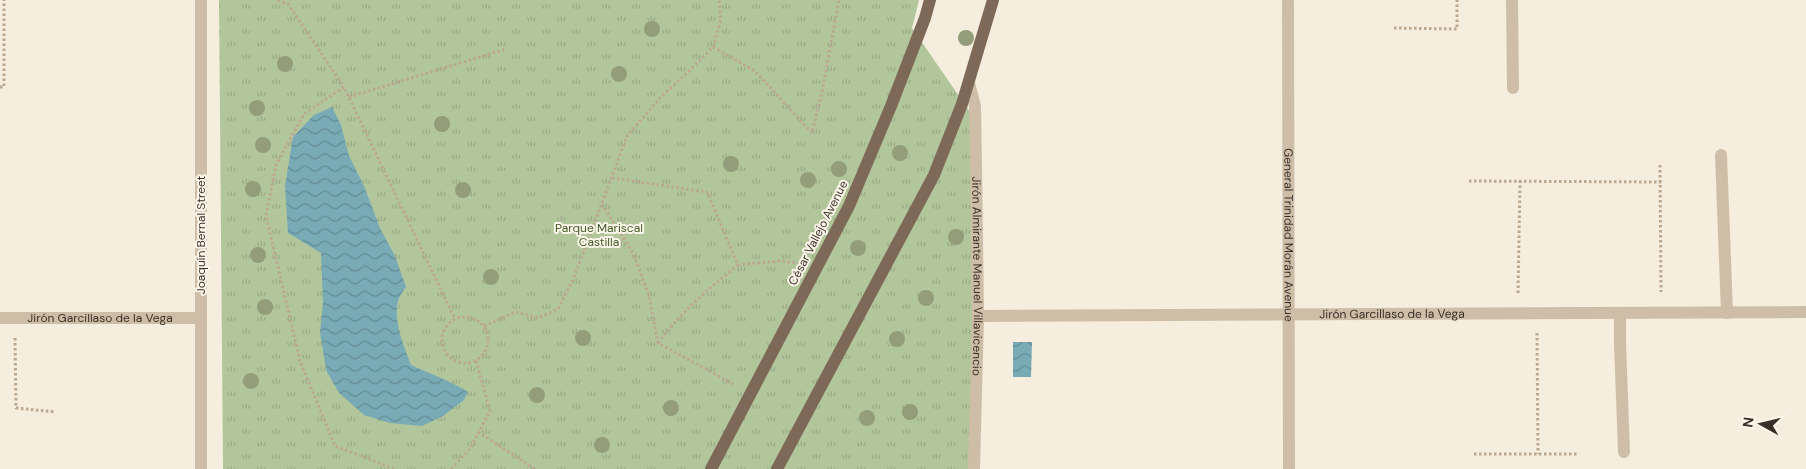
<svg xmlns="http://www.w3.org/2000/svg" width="1806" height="469" viewBox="0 0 1806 469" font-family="'DM Sans',sans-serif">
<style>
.park{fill:url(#park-tufts)}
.water{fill:url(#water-waves)}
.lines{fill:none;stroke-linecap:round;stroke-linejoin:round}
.path{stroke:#bba891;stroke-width:3;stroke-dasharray:2.5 2.5;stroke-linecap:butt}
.minor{stroke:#cfbea7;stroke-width:12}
.major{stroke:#7e6958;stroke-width:12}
.tree{fill:#939d7a}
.labels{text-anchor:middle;stroke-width:4;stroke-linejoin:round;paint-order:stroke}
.park-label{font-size:12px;fill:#435c29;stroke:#fcf6ea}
.street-label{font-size:12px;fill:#3b3028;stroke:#fcf6ea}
</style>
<defs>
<pattern id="park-tufts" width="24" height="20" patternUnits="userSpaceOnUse" patternTransform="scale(1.25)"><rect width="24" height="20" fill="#b2c69b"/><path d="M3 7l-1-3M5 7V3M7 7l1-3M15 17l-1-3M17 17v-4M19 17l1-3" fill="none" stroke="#9aaa86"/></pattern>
<pattern id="water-waves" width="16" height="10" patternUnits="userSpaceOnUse" patternTransform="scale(1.25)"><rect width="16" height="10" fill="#78abb6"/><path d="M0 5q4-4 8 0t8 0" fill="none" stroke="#648c94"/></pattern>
</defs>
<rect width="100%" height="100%" fill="#f5eddd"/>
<path class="park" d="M219 0H919L912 28 979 125 970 469H223Z"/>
<g class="water">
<path d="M332 107 341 125 349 156 364 186 380 228 395 256 406 287C403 291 399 297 398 301 393 322 404 346 411 365 430 374 451 381 468 392L464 400 443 416 422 426 390 423 364 415 339 393 326 370 320 332 323 303 321 253 288 233 285 186 293 137 314 115Z"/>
<path d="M1032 342 1031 377H1013V342Z"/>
</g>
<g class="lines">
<g class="path">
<path d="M278 0 288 4 344 87"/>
<path d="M1394 28 1457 29V0"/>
<path d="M713 47 755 71 812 133 821 97 839 0"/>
<path d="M0 87H4V0"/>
<path d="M349 97 506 49"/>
<path d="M1660 165 1661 292"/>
<path d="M612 178 707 192 738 265 779 261 798 263"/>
<path d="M1469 181 1661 182"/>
<path d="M602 204 634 255 649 296 658 343 735 385"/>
<path d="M1518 293 1520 181"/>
<circle cx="465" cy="340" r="23"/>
<path d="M484 326 516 312 538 318 558 309 573 280 627 136 661 97 689 71 713 47 721 20 719 0"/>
<path d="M1537 333 1538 454"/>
<path d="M15 338 16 408 55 412"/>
<path d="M658 343C681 312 708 289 738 265"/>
<path d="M478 432 535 469"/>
<path d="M1474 454H1579"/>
<path d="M394 469 335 446 300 361 266 216 276 165 304 114 344 87 455 319"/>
<path d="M451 469 470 449 490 411 476 361"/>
</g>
<g class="minor">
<path d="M201 0V469"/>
<path id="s1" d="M1288 0 1289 469"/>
<path d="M1512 0 1513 88"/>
<path id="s2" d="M969 83 975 106 976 164 978 316 974 469"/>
<path d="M1721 155 1727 313"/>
<path d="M1620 313V343L1624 452"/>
<path id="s3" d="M978 316 1806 312"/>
<path id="s4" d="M0 318H201"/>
</g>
<g class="major">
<path d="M711 469 849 206 891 106 925 18 930 0"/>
<path d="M777 469 934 175 962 104 993 0"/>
</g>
</g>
<g class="tree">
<circle cx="652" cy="29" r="8"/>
<circle cx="966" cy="38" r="8"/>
<circle cx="285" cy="64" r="8"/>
<circle cx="619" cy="74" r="8"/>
<circle cx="257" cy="108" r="8"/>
<circle cx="442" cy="124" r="8"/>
<circle cx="263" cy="145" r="8"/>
<circle cx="900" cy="153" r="8"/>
<circle cx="731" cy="164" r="8"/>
<circle cx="839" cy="169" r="8"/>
<circle cx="808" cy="180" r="8"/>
<circle cx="253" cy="189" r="8"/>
<circle cx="463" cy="190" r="8"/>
<circle cx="956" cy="237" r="8"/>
<circle cx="858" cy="248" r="8"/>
<circle cx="258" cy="255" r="8"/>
<circle cx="491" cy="277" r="8"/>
<circle cx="926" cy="298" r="8"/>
<circle cx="265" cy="307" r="8"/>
<circle cx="583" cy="338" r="8"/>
<circle cx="897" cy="339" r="8"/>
<circle cx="251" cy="381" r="8"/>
<circle cx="537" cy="395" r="8"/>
<circle cx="671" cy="408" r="8"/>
<circle cx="910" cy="412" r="8"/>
<circle cx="867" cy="418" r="8"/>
<circle cx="602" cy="445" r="8"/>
</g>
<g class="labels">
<g class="park-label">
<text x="599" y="232">Parque Mariscal<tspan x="599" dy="14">Castilla</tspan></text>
</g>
<g class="street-label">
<text transform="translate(818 233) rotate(-63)" y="4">César Vallejo Avenue</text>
<text transform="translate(201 235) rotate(-90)" y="4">Joaquín Bernal Street</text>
<text dy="4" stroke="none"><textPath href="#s1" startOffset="235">General Trinidad Morán Avenue</textPath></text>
<text dy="4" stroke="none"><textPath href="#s2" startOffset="194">Jirón Almirante Manuel Villavicencio</textPath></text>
<text dy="4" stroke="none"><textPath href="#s3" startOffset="414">Jirón Garcillaso de la Vega</textPath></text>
<text dy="4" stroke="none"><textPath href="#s4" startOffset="100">Jirón Garcillaso de la Vega</textPath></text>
</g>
</g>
<g transform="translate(1761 424) rotate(278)" stroke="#fcf6ea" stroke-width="4" paint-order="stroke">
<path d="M0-4L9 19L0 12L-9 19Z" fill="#3b3028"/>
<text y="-8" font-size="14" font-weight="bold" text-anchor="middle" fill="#3b3028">N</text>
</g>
</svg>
